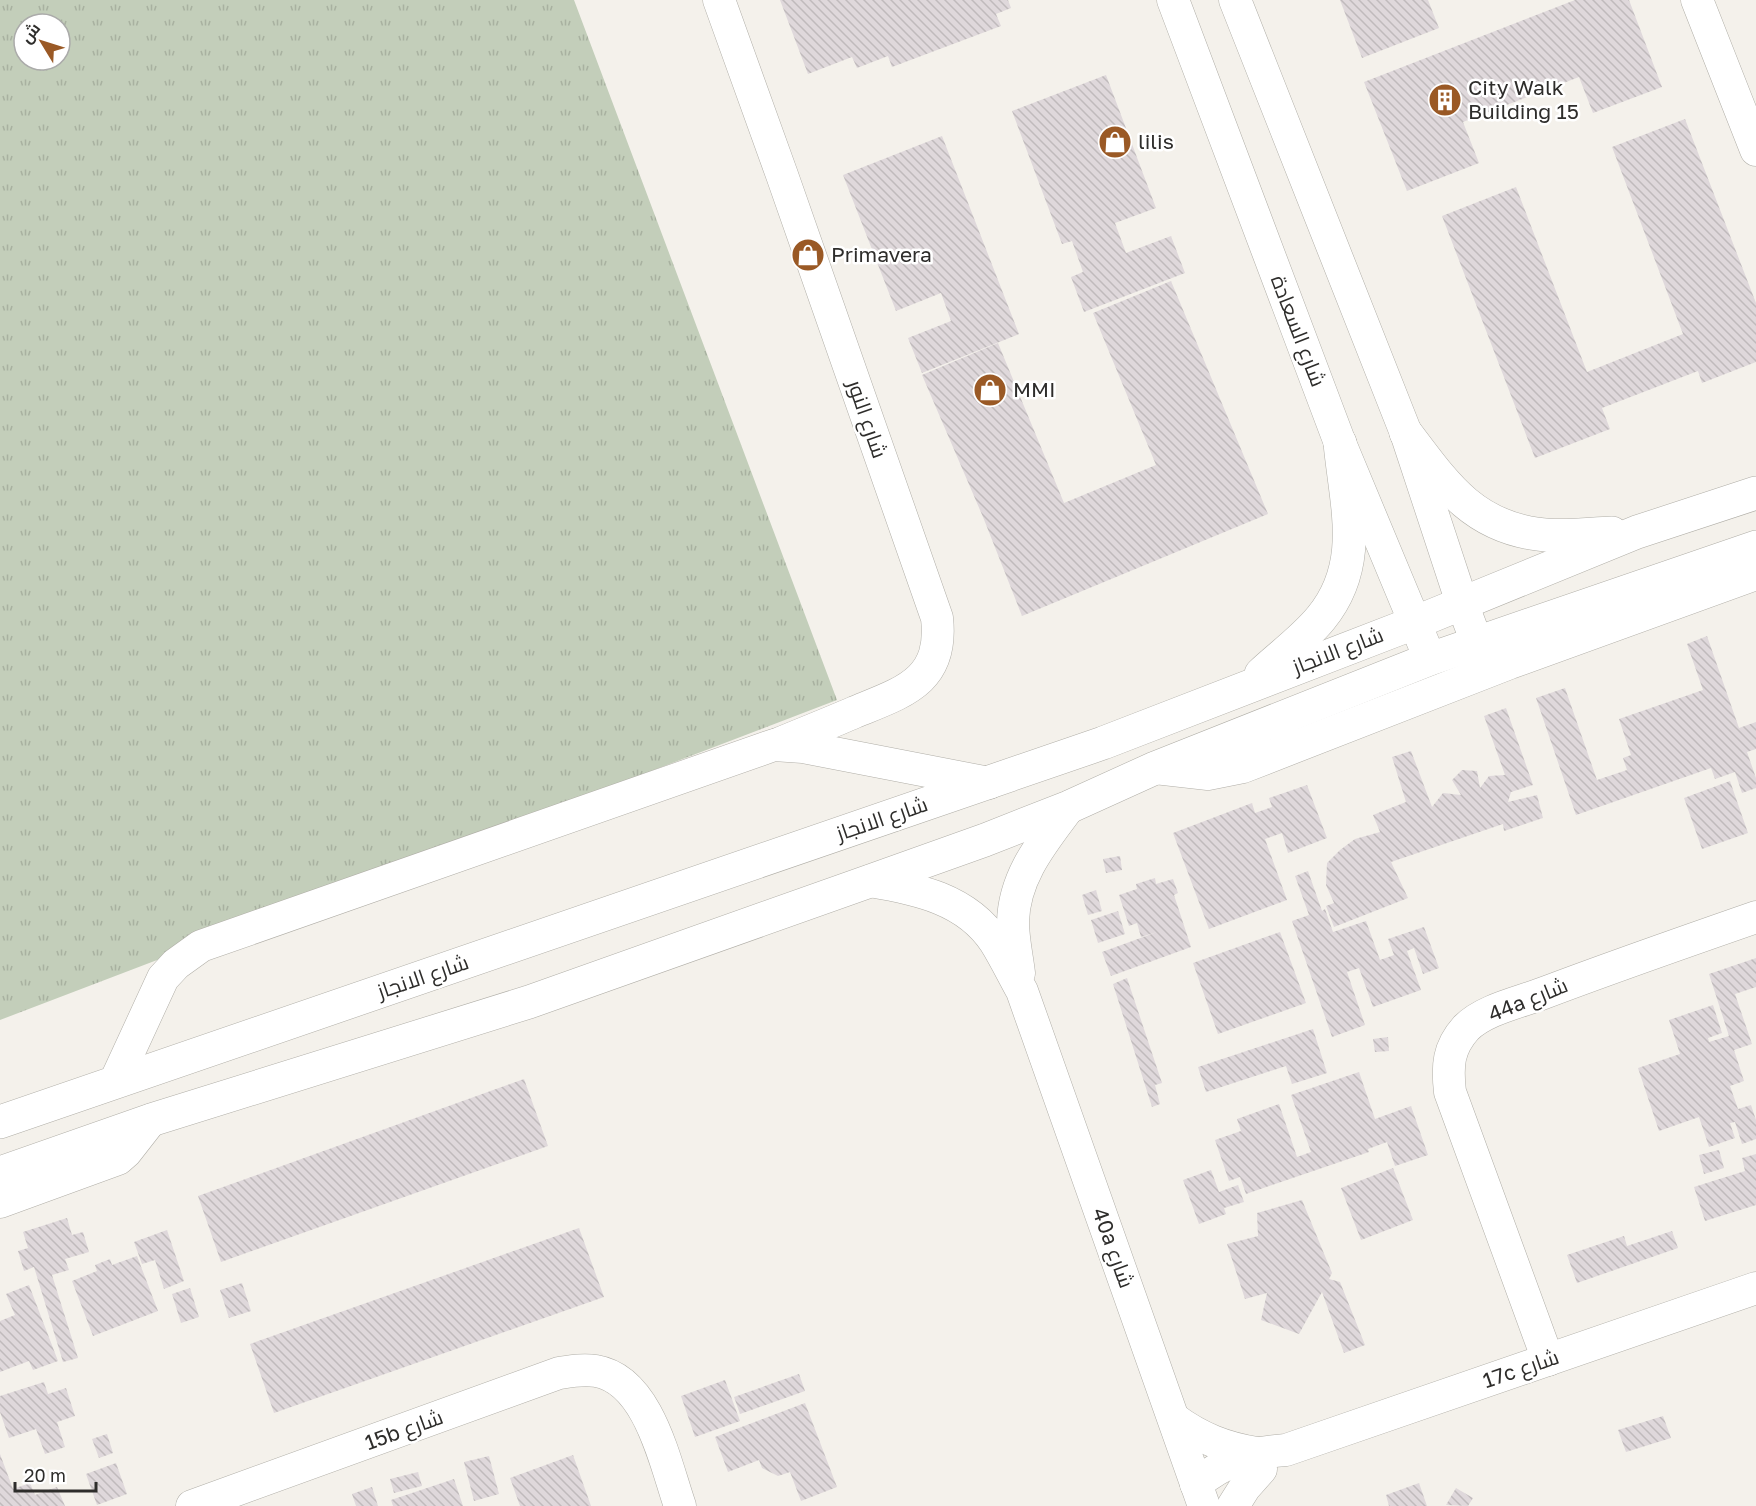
<svg xmlns="http://www.w3.org/2000/svg" width="1756" height="1506" viewBox="0 0 1756 1506" font-family="'Golos Text',Cairo,sans-serif">
<style>
.grass{fill:url(#grass-tufts);fill-rule:evenodd}
.building{fill:url(#building-back-hatch)}
.lines{fill:none;stroke-linecap:round;stroke-linejoin:round}
.minor-casing{stroke:#b0aea7;stroke-width:33}
.tertiary-casing{stroke:#b0aea7;stroke-width:34}
.minor{stroke:#fff;stroke-width:32}
.tertiary{stroke:#fff;stroke-width:33}
.labels{text-anchor:middle;stroke-width:5;stroke-linejoin:round;paint-order:stroke}
.poi-label{font-size:21px;fill:#2e2d2b;stroke:#fff;text-anchor:start}
.street-label{font-size:21px;fill:#2e2d2b;stroke:#fff}
</style>
<defs>
<pattern id="grass-tufts" width="24" height="20" patternUnits="userSpaceOnUse" patternTransform="scale(1.5)"><rect width="24" height="20" fill="#c3ceba"/><path d="M3 7l-1-3M5 7V3M7 7l1-3M15 17l-1-3M17 17v-4M19 17l1-3" fill="none" stroke="#a8b1a0"/></pattern>
<pattern id="building-back-hatch" width="6" height="6" patternUnits="userSpaceOnUse" patternTransform="scale(1.5)"><rect width="6" height="6" fill="#dfd8db"/><path d="M-1 5l2 2M0 0l6 6M5-1l2 2" fill="none" stroke="#c0babc"/></pattern>
</defs>
<rect width="100%" height="100%" fill="#f4f1eb"/>
<path class="grass" d="M0 0H574L837 700 0 1020ZM24 24H60V60H24Z"/>
<g class="building">
<path d="M780 0H1008L1011 8 996 14 1001 26 892 67 888 56 857 68 852 57 808 74Z"/>
<path d="M1340 0H1428L1439 28 1362 58Z"/>
<path d="M1575 0H1629L1662 87 1593 113 1579 77 1463 122 1479 163 1407 191 1364 82Z"/>
<path d="M1106 75 1156 208 1115 223 1126 253 1171 236 1185 273 1084 312 1071 277 1083 272 1072 241 1062 244 1012 111Z"/>
<path d="M1685 119 1756 303V362L1702 383 1698 371 1602 408 1610 429 1535 458 1442 216 1516 187 1587 372 1683 334 1612 147Z"/>
<path d="M942 136 1019 334 922 373 908 338 951 321 941 293 896 311 843 175Z"/>
<path d="M1171 281 1268 514 1022 616 983 517 922 375 998 343 1064 503 1156 465 1093 313Z"/>
<path d="M1707 636 1739 728 1756 722V749L1747 752 1756 778V788L1742 793 1735 772 1715 779 1711 768 1576 815 1536 698 1565 688 1597 780 1627 770 1623 758 1631 755 1619 719 1703 690 1687 644Z"/>
<path d="M1506 708 1533 785 1511 792 1508 802 1537 795 1543 818 1504 831 1503 824 1391 862 1408 898 1334 927 1326 906 1334 903 1326 885 1327 863 1340 850 1355 839 1380 832 1373 815 1406 802 1392 757 1411 751 1432 807 1443 793 1461 795 1452 780 1462 770 1477 771 1480 788 1489 776 1505 775 1484 716Z"/>
<path d="M1730 781 1748 833 1702 849 1684 798Z"/>
<path d="M1307 785 1327 838 1288 853 1282 833 1265 839 1287 900 1209 929 1173 833 1252 803 1255 813 1272 807 1269 798Z"/>
<path d="M1120 856 1122 870 1106 873 1103 859Z"/>
<path d="M1308 871 1322 911 1325 909 1333 932 1366 921 1380 960 1394 955 1388 939 1424 927 1439 968 1423 974 1414 948 1407 951 1421 990 1373 1007 1359 968 1347 972 1365 1025 1332 1037 1292 921 1309 915 1295 876Z"/>
<path d="M1155 878 1156 884 1173 879 1178 893 1174 895 1191 947 1111 976 1102 952 1157 932 1141 937 1137 923 1129 926 1119 895 1137 889 1136 884Z"/>
<path d="M1096 890 1102 911 1088 915 1082 895Z"/>
<path d="M1118 911 1125 934 1098 943 1091 920Z"/>
<path d="M1280 932 1306 1003 1218 1034 1193 963Z"/>
<path d="M1756 958V987L1735 994 1752 1044 1734 1050 1744 1081 1730 1086 1738 1109 1751 1105 1756 1120V1139L1742 1144 1735 1122 1730 1123 1735 1138 1709 1147 1699 1117 1659 1131 1638 1068 1680 1054 1669 1020 1713 1005 1722 1033 1708 1038 1709 1042 1729 1036 1709 974Z"/>
<path d="M1127 978 1162 1083 1155 1085 1160 1104 1152 1107 1113 984Z"/>
<path d="M1313 1029 1327 1073 1292 1084 1286 1066 1206 1092 1198 1067Z"/>
<path d="M1388 1037 1389 1051 1375 1052 1373 1039Z"/>
<path d="M1359 1072 1375 1119 1411 1106 1428 1155 1395 1166 1387 1142 1368 1149 1369 1152 1246 1194 1240 1177 1229 1181 1215 1140 1241 1131 1237 1119 1279 1104 1297 1157 1311 1152 1291 1095Z"/>
<path d="M524 1079 548 1146 221 1262 198 1196Z"/>
<path d="M1719 1150 1724 1168 1704 1174 1699 1155Z"/>
<path d="M1756 1154V1205L1705 1221 1694 1187 1745 1171 1742 1158Z"/>
<path d="M1393 1168 1413 1220 1361 1240 1341 1188Z"/>
<path d="M1211 1170 1219 1192 1238 1185 1244 1202 1224 1208 1226 1214 1199 1224 1183 1180Z"/>
<path d="M1302 1200 1332 1273 1329 1279 1340 1282 1365 1345 1344 1353 1322 1292 1299 1334 1261 1320 1267 1293 1245 1299 1227 1244 1258 1236 1257 1213Z"/>
<path d="M67 1218 72 1235 83 1232 89 1252 65 1259 69 1270 52 1275 78 1358 63 1362 34 1267 24 1271 18 1251 28 1248 23 1232Z"/>
<path d="M579 1228 604 1297 274 1413 250 1344Z"/>
<path d="M167 1230 184 1281 164 1289 155 1260 142 1264 134 1242Z"/>
<path d="M1672 1231 1678 1248 1577 1283 1567 1255 1624 1236 1627 1246Z"/>
<path d="M137 1256 158 1311 93 1336 72 1281 97 1271 95 1265 110 1259 112 1265Z"/>
<path d="M242 1283 251 1311 229 1318 220 1290Z"/>
<path d="M29 1285 58 1361 33 1370 29 1361 0 1372V1321L15 1315 6 1294Z"/>
<path d="M190 1288 199 1317 181 1323 172 1294Z"/>
<path d="M799 1374 805 1391 740 1414 734 1397Z"/>
<path d="M725 1380 740 1421 695 1437 681 1396Z"/>
<path d="M44 1382 48 1394 66 1388 75 1416 57 1422 65 1447 45 1454 36 1429 9 1438 0 1412V1396Z"/>
<path d="M805 1403 837 1487 801 1501 790 1472 778 1476 762 1468 759 1460 728 1472 715 1437Z"/>
<path d="M1663 1416 1671 1438 1626 1452 1618 1430Z"/>
<path d="M107 1434 113 1453 99 1458 92 1439Z"/>
<path d="M0 1454 13 1489 30 1483 35 1495 57 1487 65 1506H0Z"/>
<path d="M573 1455 591 1506H520L510 1478Z"/>
<path d="M489 1456 499 1494 474 1501 464 1462Z"/>
<path d="M116 1463 127 1494 97 1505 86 1474Z"/>
<path d="M418 1472 422 1486 394 1493 390 1479Z"/>
<path d="M454 1479 463 1506H393L391 1500Z"/>
<path d="M1419 1483 1427 1506H1389L1386 1495Z"/>
<path d="M372 1487 378 1506H356L352 1494Z"/>
<path d="M1456 1488 1473 1498 1468 1506 1446 1505Z"/>
</g>
<g class="lines">
<defs>
<g id="minor">
<path d="M719 0 782 175 937 618C944 681 904 692 855 712 830 723 804 733 778 744"/>
<path d="M1173 0 1340 443 1430 659"/>
<path d="M1235 0 1406 433 1462 603 1477 643"/>
<path d="M1697 0 1756 150"/>
<path d="M1155 768 1208 774 1243 767 1510 663 1756 574"/>
<path d="M870 881C917 889 967 899 995 942 1005 958 1013 975 1022 991L1204 1506"/>
<path d="M1019 973C1017 956 1013 939 1013 922 1014 876 1043 842 1069 807"/>
<path d="M115 1082 163 978 176 964 201 946 774 745 803 747 989 783"/>
<path d="M0 1202 118 1159 126 1152 151 1120"/>
<path d="M1548 1360 1450 1092C1447 1066 1448 1048 1466 1028 1484 1010 1517 1003 1541 994 1612 967 1684 942 1756 917"/>
<path d="M1174 1419C1200 1438 1225 1448 1257 1453"/>
<path d="M1196 1484C1226 1460 1249 1453 1286 1450L1756 1288"/>
<path d="M192 1506 559 1373C572 1371 583 1369 596 1371 649 1380 665 1463 680 1506"/>
<path d="M1233 1506 1245 1487 1261 1469"/>
</g>
<g id="tertiary">
<path d="M1406 433C1444 483 1471 525 1537 534 1561 538 1587 534 1612 533"/>
<path d="M1261 674C1280 656 1304 639 1321 618 1365 564 1346 506 1340 443"/>
<path d="M0 1122 1103 743 1414 623 1637 532 1756 493"/>
<path d="M0 1173 151 1120 529 1002 870 881 985 840 1069 807 1155 768 1430 659 1756 547"/>
</g>
</defs>
<use href="#minor" class="minor-casing"/>
<use href="#tertiary" class="tertiary-casing"/>
<use href="#minor" class="minor"/>
<use href="#tertiary" class="tertiary"/>
</g>
<defs>
<symbol id="building-disc" viewBox="-11 -11 22 22"><circle r="9.5" fill="#9a5925" stroke="#fff"/><path d="M-4-6H4V6H1V3H-1V6H-4ZM-2.5-4.3h1.7v1.8h-1.7ZM.8-4.3h1.7v1.8H.8ZM-2.5-1h1.7V.8h-1.7ZM.8-1h1.7V.8H.8Z" fill="#fff"/></symbol>
<symbol id="shop-disc" viewBox="-11 -11 22 22"><circle r="9.5" fill="#9a5925" stroke="#fff"/><path d="M-5-2.5h2.3a2.7 3.5 0 0 1 5.4 0H5L5.5 6h-11ZM-1.5-2.5h3a1.5 2.3 0 0 0-3 0Z" fill="#fff"/></symbol>
</defs>
<g fill-rule="evenodd">
<use href="#building-disc" x="1426" y="81" width="38" height="38"/>
<use href="#shop-disc" x="1096" y="123" width="38" height="38"/>
<use href="#shop-disc" x="789" y="236" width="38" height="38"/>
<use href="#shop-disc" x="971" y="371" width="38" height="38"/>
</g>
<g class="labels">
<g class="poi-label">
<text x="1468" y="95">City Walk<tspan x="1468" dy="24">Building 15</tspan></text>
<text x="1138" y="149">lilis</text>
<text x="831" y="262">Primavera</text>
<text x="1013" y="397">MMI</text>
</g>
<g class="street-label">
<text transform="translate(1298 331) rotate(69)" y="7">شارع السعادة</text>
<text transform="translate(867 419) rotate(71)" y="7">شارع النور</text>
<text transform="translate(1338 651) rotate(-21)" y="7">شارع الانجاز</text>
<text transform="translate(882 819) rotate(-19)" y="7">شارع الانجاز</text>
<text transform="translate(423 977) rotate(-19)" y="7">شارع الانجاز</text>
<text transform="translate(1528 1000) rotate(-22)" y="7">44a شارع</text>
<text transform="translate(1113 1248) rotate(70)" y="7">40a شارع</text>
<text transform="translate(1521 1369) rotate(-19)" y="7">17c شارع</text>
<text transform="translate(404 1430) rotate(-20)" y="7">15b شارع</text>
</g>
</g>
<g transform="translate(42 42) rotate(308)"><circle r="28" fill="#ffffff" stroke="#ababaa" stroke-width="1.5"/>
<path d="M0-4.5L10 22L0 15L-10 22Z" fill="#9a5925"/>
<text y="-9" font-size="16" font-weight="bold" text-anchor="middle" fill="#2e2d2b">ش</text>
</g>
<path d="M15 1482v9h81v-9" fill="none" stroke="#2e2d2b" stroke-width="3"/>
<text x="24" y="1482" font-size="18" fill="#2e2d2b" stroke="#ffffff" stroke-width="4.5" paint-order="stroke">20 m</text>
</svg>
